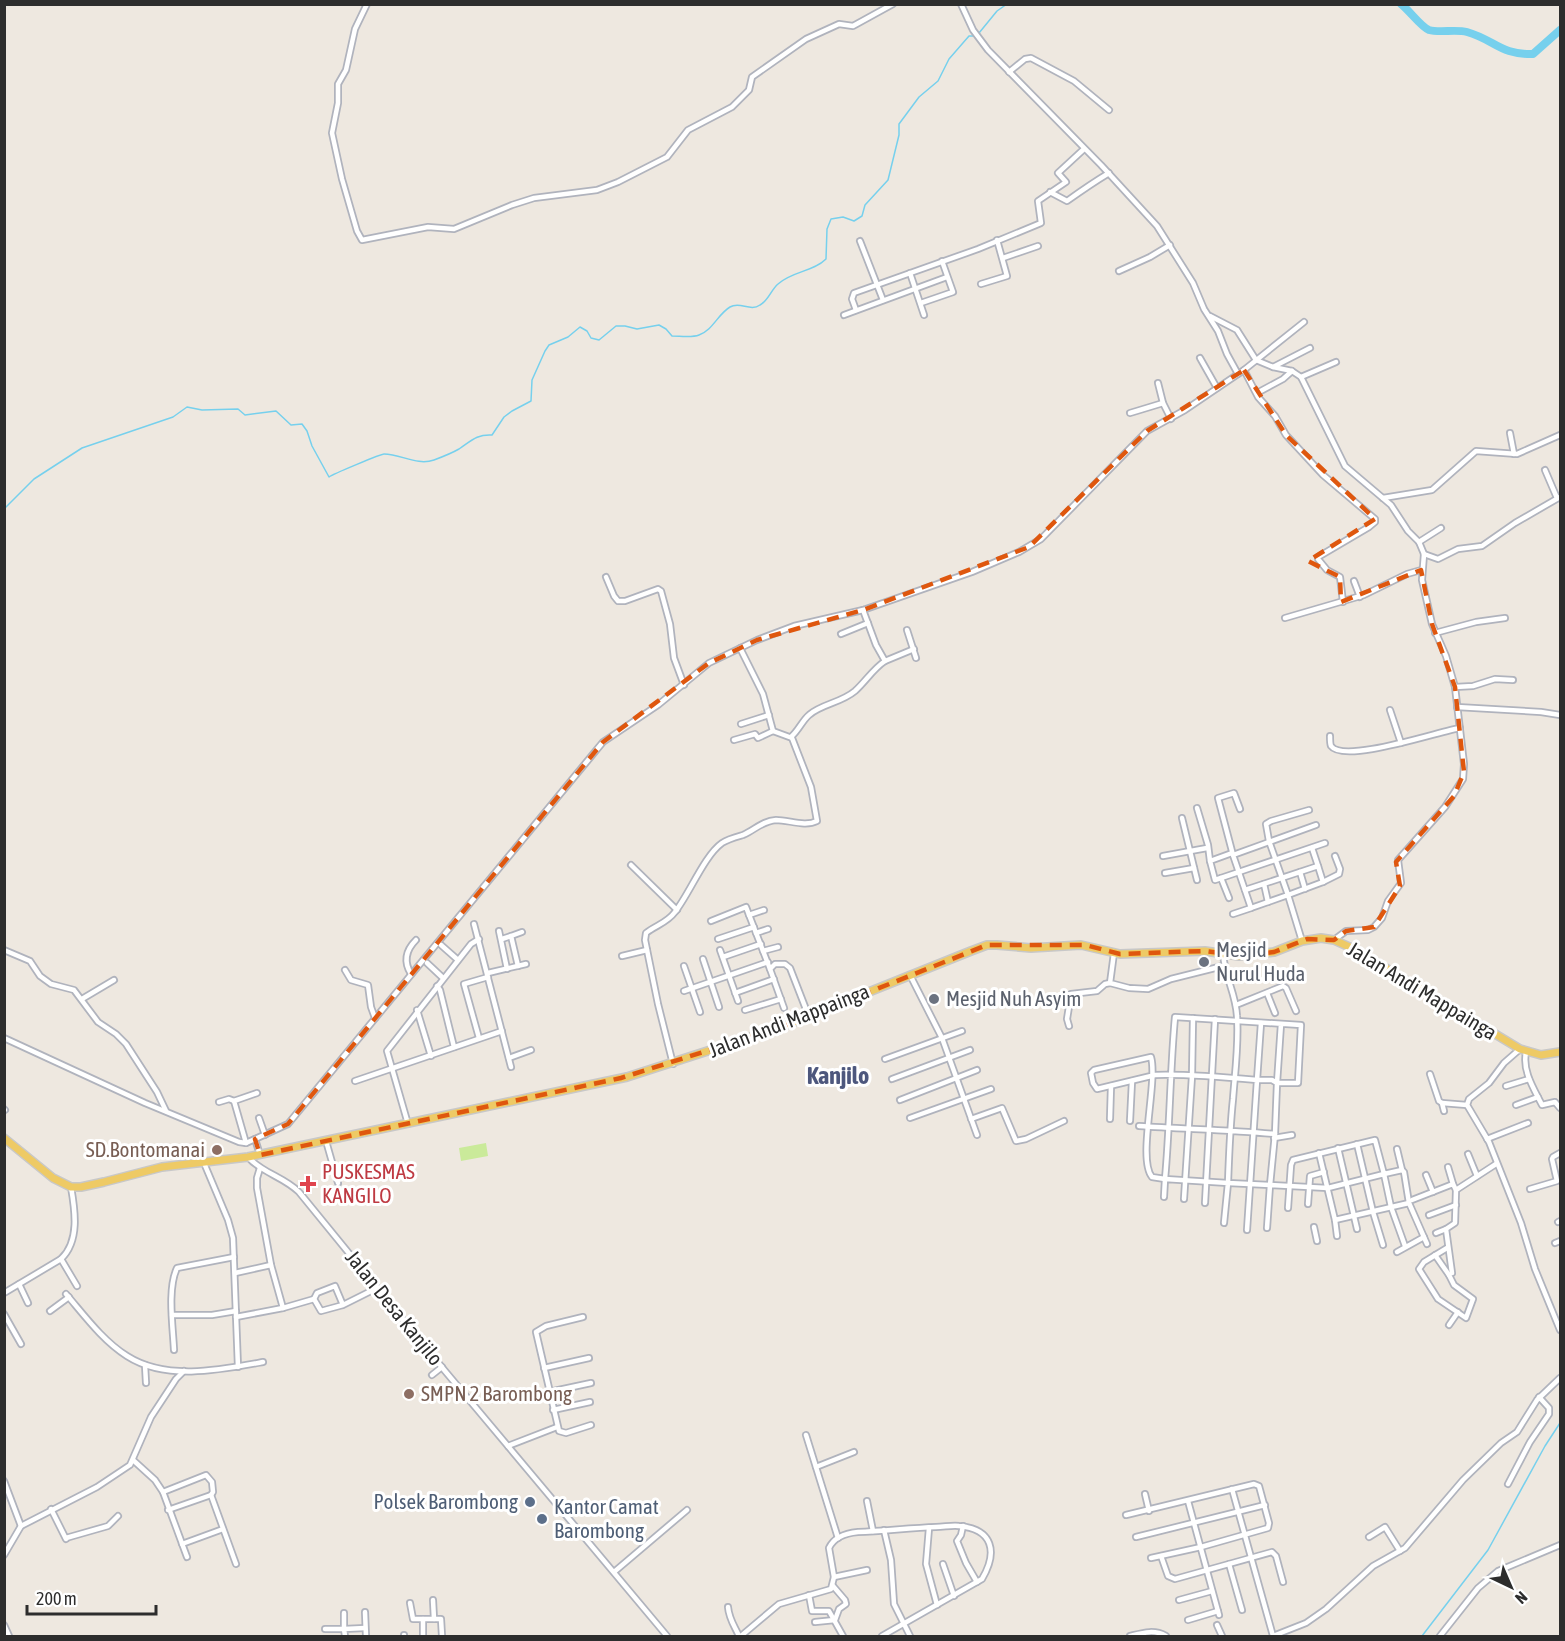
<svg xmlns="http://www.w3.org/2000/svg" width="1565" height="1641" viewBox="0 0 1565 1641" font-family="'Asap Condensed',sans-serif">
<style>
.pitch{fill:#caea9a}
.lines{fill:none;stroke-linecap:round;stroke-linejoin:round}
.stream{stroke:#76d0ed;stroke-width:1.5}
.river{stroke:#76d0ed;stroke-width:8}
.street-casing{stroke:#b0b3bd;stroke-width:8}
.primary-casing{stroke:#c8c8c8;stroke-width:10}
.street{stroke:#fff;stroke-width:4.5}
.primary{stroke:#eeca65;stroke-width:7}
.marked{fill:none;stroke:#df570e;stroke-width:4.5;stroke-dasharray:12 8;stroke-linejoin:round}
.worship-dot{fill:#6b7280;stroke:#fff;stroke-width:2}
.education-dot{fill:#8d6e63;stroke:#fff;stroke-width:2}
.health-dot{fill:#e0444e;stroke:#fff;stroke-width:2}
.service-dot{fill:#5c6f8a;stroke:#fff;stroke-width:2}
.labels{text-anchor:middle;stroke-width:6;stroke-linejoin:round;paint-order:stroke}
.worship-label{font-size:21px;fill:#5b616d;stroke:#fff;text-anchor:start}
.street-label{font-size:21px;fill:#2d2d2d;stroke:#fff}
.education-label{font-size:21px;fill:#785e54;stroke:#fff;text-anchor:end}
.health-label{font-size:21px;fill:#be3a42;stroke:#fff;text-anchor:start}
.service-label{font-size:21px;fill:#4e5e75;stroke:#fff;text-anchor:end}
.quarter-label{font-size:24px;font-weight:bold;fill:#4d577d;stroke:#fff}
</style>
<rect width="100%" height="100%" fill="#eee8e0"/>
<path class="pitch" d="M486 1143 488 1156 461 1161 459 1148Z"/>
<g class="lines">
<g class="stream">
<path d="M979 33 997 11 1007 4"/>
<path d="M4 509 34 479 82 448 173 417 187 407 202 410 238 409 245 415 276 411 291 425 302 424 307 431 312 446 329 477C333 474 381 454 384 454 401 454 417 466 434 460 442 457 452 453 459 449 471 441 477 434 492 435L504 417 512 411 531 401 532 380 545 351 549 345 568 337 580 327 587 331 591 338 599 340 616 326H625L637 329 659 325 666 329 672 336C680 336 692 338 699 335 713 330 718 314 730 307 740 301 750 312 760 305 768 301 771 290 778 284 792 271 813 272 826 259L827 229 831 219 843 217 854 221 862 216 865 205 888 180 899 135V124L919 97 938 81 949 59 969 36H975"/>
<path d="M1422 1636 1488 1550 1545 1446 1560 1423"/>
</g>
<path class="river" d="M1401 4C1409 10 1421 27 1429 30 1439 33 1456 29 1467 32 1495 40 1500 55 1533 54L1560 30"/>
<defs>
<g id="street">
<path d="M367 4 355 29 346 70 338 84V103L332 133 342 179 357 231 362 240 428 227 454 229 512 205 534 198 597 190 618 182 667 157 688 130 732 107 749 90 752 77 806 39 839 24 853 26 893 4"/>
<path d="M961 4 973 30 988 50 1101 165 1157 226 1193 283 1204 309 1218 331 1227 354 1238 374"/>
<path d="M1009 72 1025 59 1031 58 1074 81 1109 110"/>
<path d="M1050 192 1067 201C1081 191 1094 182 1109 173"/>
<path d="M860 241 883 300"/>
<path d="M1003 258 1038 246"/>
<path d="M1119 271 1150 257 1170 245"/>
<path d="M910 273 924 315"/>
<path d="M981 284 1007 276 997 240"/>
<path d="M921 303 953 292 942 261"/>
<path d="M856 310 852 299 854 293 978 249 1041 223 1038 201 1066 182 1058 173 1084 149"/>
<path d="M844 315 947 277"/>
<path d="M1210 316 1237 330 1256 360 1273 367 1292 371 1301 377 1345 466 1391 505 1408 531 1419 542 1424 554 1422 580 1432 624 1446 656 1455 687 1464 764 1463 779 1445 807 1398 860 1401 883 1388 901 1382 918 1374 927 1368 930 1346 931 1334 940"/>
<path d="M1200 358 1217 388"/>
<path d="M1273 367 1310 348"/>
<path d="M1244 370 1258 397 1275 416 1286 435 1323 475 1375 519V522L1369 527 1318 557V559L1327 570 1340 577 1343 602"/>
<path d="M1301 377 1336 362"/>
<path d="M1158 383 1163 403 1171 419"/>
<path d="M1257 393 1283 379 1292 371"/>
<path d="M1130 413 1163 403"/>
<path d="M1510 433 1514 454"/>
<path d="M1545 470 1557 498"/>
<path d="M1383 498 1432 490 1476 451 1517 454 1560 435"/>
<path d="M1419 542 1441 528"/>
<path d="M1424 554 1438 559 1458 549 1482 546 1515 523 1560 497"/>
<path d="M606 577 614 596 618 601H625L658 589 661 591 670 624 674 658 684 685"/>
<path d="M1354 581 1360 597"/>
<path d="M863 610 876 645 885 661 914 649"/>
<path d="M1285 618 1364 595 1407 574 1421 570"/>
<path d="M907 630 916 658"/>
<path d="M1435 633 1476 622 1505 618"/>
<path d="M841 634 868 623"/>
<path d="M1455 687 1473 686 1495 679 1513 680"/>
<path d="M1457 707 1541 712 1560 715"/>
<path d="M1390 710 1401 743"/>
<path d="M741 724 769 715"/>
<path d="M1330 736C1330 738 1330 744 1331 746 1344 764 1440 731 1460 728"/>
<path d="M791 737C799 730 802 721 809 715 821 704 841 703 855 691 866 681 873 669 885 661"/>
<path d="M734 740 755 734 758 738 773 731"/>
<path d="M1197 808 1208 845 1210 861"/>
<path d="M1309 810 1271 821 1266 824 1269 841 1288 895 1323 882 1339 874 1340 869 1335 856"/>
<path d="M1182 818 1197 880"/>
<path d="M1312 848 1318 866"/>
<path d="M1233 855 1218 798 1234 793 1240 809"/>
<path d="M1163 856 1207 848"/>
<path d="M631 865 677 910"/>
<path d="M1300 872 1305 889"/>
<path d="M1165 873 1194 868"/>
<path d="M1221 878 1215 880 1210 861 1232 853"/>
<path d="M1264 884 1268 902"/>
<path d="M1245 890 1318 866 1323 882"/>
<path d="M1229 898 1221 878 1325 843"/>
<path d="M1233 914 1251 908"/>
<path d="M749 915 764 910"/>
<path d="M711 921 746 907 770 969"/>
<path d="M474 924 511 1067"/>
<path d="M499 931 507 969"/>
<path d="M756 933 768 929"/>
<path d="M511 936 522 932"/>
<path d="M502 939 511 936 518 966"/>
<path d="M718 939 754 927"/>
<path d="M1302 941 1288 895 1251 908 1233 855 1316 825"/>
<path d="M441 945 458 960"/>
<path d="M4 950 30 961 40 976 51 984 74 990 98 1022 116 1034 126 1044 157 1092 166 1111"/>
<path d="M720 950 738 1001"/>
<path d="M763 951 778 947"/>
<path d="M1114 953 1110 983 1129 988 1148 989 1171 979 1223 966"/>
<path d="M622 956 647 950"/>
<path d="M723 957 761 944"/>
<path d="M703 959 719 1007"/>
<path d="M427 963 443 978"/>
<path d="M684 966 700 1012"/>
<path d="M345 970 351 980 368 985 371 1007 375 1018"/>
<path d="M488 973 526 964"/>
<path d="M411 974C403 961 406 950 416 940"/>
<path d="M910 975 942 1038 977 1135"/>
<path d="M437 986 440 990 454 1047"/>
<path d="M684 991 768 962"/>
<path d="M735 993 774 979"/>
<path d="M1267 993 1275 1013"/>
<path d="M82 999 114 980"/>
<path d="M1236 1005 1283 986 1286 988 1296 1011"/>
<path d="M784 1008 770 969 775 964H785L790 968 809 1017"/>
<path d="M417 1010 431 1056"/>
<path d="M745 1010 781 999"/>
<path d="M1261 1023 1257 1080H1272L1277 1083 1275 1134"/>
<path d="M1069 1026 1067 1019 1071 994 1097 991 1105 984 1110 983"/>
<path d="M4 1038 145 1103 239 1142 246 1143 255 1139"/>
<path d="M479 1038 464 984 488 977"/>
<path d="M1520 1049 1504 1063 1489 1083 1469 1099 1467 1105 1489 1142 1521 1223 1535 1269 1560 1330"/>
<path d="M1526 1052C1522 1071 1534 1089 1542 1105L1555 1102 1560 1108"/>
<path d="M509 1058 531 1050"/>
<path d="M885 1059 962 1031"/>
<path d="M673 1064 658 1004 645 940 646 933C656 925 667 923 675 912 690 893 704 856 722 843 728 839 736 837 743 835 755 830 762 821 776 820 789 820 805 827 817 821L811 787 792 738 773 731 763 694 740 648"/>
<path d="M1430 1074 1439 1101 1442 1103 1444 1111"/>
<path d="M892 1079 970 1050"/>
<path d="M355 1081 502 1031"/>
<path d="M1506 1086 1529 1079"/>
<path d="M900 1100 977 1070"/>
<path d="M219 1102 229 1099 234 1101"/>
<path d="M1442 1103 1467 1105"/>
<path d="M1516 1105 1538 1097"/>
<path d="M4 1109 5 1110"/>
<path d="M259 1118 265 1135"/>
<path d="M910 1118 991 1089"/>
<path d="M971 1119 1002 1108 1016 1141 1026 1139 1064 1121"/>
<path d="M1110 1119 1111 1086"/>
<path d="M1130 1121 1132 1081"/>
<path d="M408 1124 387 1051 471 944 479 939"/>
<path d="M1139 1126C1184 1129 1230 1130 1275 1134L1270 1185 1228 1183C1229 1155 1230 1127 1233 1099 1235 1072 1239 1043 1237 1016 1236 994 1224 975 1223 953"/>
<path d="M1274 1138 1292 1135"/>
<path d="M1487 1139 1528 1123"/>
<path d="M326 1141 338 1183"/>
<path d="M246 1143 234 1101 257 1093"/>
<path d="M1357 1144 1373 1212 1383 1245"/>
<path d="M1338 1148 1357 1229"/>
<path d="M1397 1149 1402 1170"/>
<path d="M1319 1153 1335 1220 1409 1203"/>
<path d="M1468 1154 1477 1176"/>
<path d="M260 1155 255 1139 288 1124 603 742 658 705 709 663 757 640 794 626 863 610 972 572 1019 552 1041 539 1147 431 1185 410 1244 370 1304 322"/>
<path d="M248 1157C262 1173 284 1177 299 1192L445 1371 667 1636"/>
<path d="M204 1163 228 1220 233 1238 238 1367"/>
<path d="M1448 1167 1453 1184"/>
<path d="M1426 1175 1433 1192"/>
<path d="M1530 1189 1557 1181 1552 1159 1553 1157 1560 1153"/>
<path d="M1164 1197 1165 1179 1228 1183 1224 1223"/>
<path d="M1184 1199 1192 1076 1193 1018"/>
<path d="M1412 1200 1453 1184 1456 1190"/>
<path d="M1205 1203 1215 1019"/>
<path d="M1308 1204 1310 1176 1324 1172"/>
<path d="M1288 1208 1291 1165 1293 1160 1375 1140 1384 1174 1402 1170 1404 1172 1409 1203 1427 1244"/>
<path d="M1429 1215 1456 1205"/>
<path d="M1335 1220 1337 1236"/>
<path d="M1558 1222 1560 1221"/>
<path d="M1314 1227 1317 1241"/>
<path d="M1267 1228 1270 1185 1328 1188 1384 1174 1391 1207 1405 1246"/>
<path d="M1247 1230 1257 1080C1223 1077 1189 1074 1155 1075L1151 1076 1097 1089 1093 1083 1091 1073 1094 1070 1151 1057C1158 1082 1137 1159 1152 1177L1165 1179C1170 1125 1170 1071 1175 1017L1301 1025 1298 1083H1277L1281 1024"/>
<path d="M1436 1233 1446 1229"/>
<path d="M1555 1243 1560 1241"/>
<path d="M1447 1248 1424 1262 1419 1269 1438 1299 1466 1318 1473 1299 1454 1285 1449 1275"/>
<path d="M1397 1252 1424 1237"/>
<path d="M1435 1255 1449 1275"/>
<path d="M61 1259 77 1286"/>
<path d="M235 1273 271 1265"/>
<path d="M1452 1273 1446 1229 1455 1223 1456 1190 1496 1164"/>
<path d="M19 1284 28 1303"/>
<path d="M4 1293 61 1259C80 1241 75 1210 71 1187"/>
<path d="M66 1294C84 1315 103 1341 127 1356 166 1381 220 1370 263 1362"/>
<path d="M343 1305 335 1286 317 1293 314 1299 321 1311 343 1305 377 1288"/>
<path d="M283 1308 314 1299"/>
<path d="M50 1311 69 1297"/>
<path d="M4 1314 21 1344"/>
<path d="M172 1315H212L236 1311"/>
<path d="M236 1317 283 1308 271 1265 257 1188V1178L260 1168"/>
<path d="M583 1317 546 1326 536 1332 559 1431 566 1433 591 1425"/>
<path d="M1449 1325 1458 1312"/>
<path d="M174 1350C173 1327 167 1289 177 1268L234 1257"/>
<path d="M145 1365 146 1383"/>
<path d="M544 1368 589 1358"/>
<path d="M432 1375 442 1367"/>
<path d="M549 1392 591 1383"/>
<path d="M553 1410 590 1402"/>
<path d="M806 1435 838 1538"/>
<path d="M508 1446 557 1427"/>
<path d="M133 1460 155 1480 163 1492 187 1557"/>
<path d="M816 1467 854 1452"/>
<path d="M4 1481 21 1526"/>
<path d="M1508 1484 1530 1442 1549 1414V1408L1539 1397"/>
<path d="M1232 1489 1273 1636"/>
<path d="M163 1492 206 1475 212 1482 213 1492 211 1495 168 1510"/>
<path d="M1145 1494 1149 1511"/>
<path d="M211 1495 236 1564"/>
<path d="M867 1501 873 1531"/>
<path d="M1188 1501 1219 1615"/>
<path d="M51 1509 66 1539"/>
<path d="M1126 1515 1254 1484 1259 1486 1269 1523 1268 1528 1201 1547 1151 1558"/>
<path d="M963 1526 961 1535 957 1541 966 1563 977 1582"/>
<path d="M929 1528 926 1564 937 1605"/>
<path d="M884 1530 891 1560 894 1604 910 1636"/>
<path d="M1136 1537 1265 1505"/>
<path d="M1369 1537 1385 1527 1400 1551"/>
<path d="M66 1538 108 1526 118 1516"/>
<path d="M182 1544 223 1529"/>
<path d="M4 1555 21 1526 97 1487 130 1465 151 1417 176 1379 184 1371"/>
<path d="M1161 1556 1168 1576 1175 1579 1272 1552 1276 1556 1283 1582"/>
<path d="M943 1564 954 1596"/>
<path d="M1229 1564 1242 1610"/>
<path d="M614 1572 687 1510"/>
<path d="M834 1577 867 1570"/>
<path d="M833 1586 845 1600 846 1604 839 1609 835 1620"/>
<path d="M809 1595 812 1611H829L843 1636"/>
<path d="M433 1600 434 1619"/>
<path d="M1179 1600 1212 1591"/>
<path d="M410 1603 413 1619H441L442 1636"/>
<path d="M728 1607C729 1619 734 1625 739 1636"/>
<path d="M365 1612 366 1636"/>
<path d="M423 1619V1636"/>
<path d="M1188 1620 1218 1611"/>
<path d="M815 1622 835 1620"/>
<path d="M4 1625 9 1636"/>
<path d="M1217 1625 1222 1636"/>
<path d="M325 1629H344V1613"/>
<path d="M404 1635V1636"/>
<path d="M345 1636 344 1629 365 1628"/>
<path d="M741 1636 779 1604 831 1589 834 1577 829 1548C834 1537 847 1533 858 1532 884 1531 910 1528 936 1527 944 1527 952 1525 959 1526 993 1529 998 1552 982 1579L882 1636"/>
<path d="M1130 1636C1142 1633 1154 1629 1166 1636"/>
<path d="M1273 1636 1306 1623 1326 1609 1373 1566 1405 1548 1463 1480 1501 1443 1517 1432 1537 1400 1560 1378"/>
<path d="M1440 1636 1478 1588 1498 1571 1560 1545"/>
</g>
<path id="primary" d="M4 1138 53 1178 71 1187H81L104 1182 162 1167 248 1157 627 1077 779 1028 971 951 987 945H997L1031 948 1081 945 1120 954 1205 951 1239 956 1274 952 1302 941 1321 938 1334 940 1356 950 1520 1049 1541 1055 1560 1052"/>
</defs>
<use href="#street" class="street-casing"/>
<use href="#primary" class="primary-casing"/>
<use href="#street" class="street"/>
<use href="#primary" class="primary"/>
</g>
<path class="marked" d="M1244 370 1286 435 1375 519 1308 561 1340 577 1341 602 1421 570 1432 624 1455 687 1464 772 1454 796 1396 862 1400 886 1374 927 1346 931 1334 940 1307 939 1274 952 1244 956 1205 951 1120 954 1085 945H987L779 1028 621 1078 260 1155 255 1139 288 1124 603 742 709 663 757 640 863 610 1029 547 1147 431Z"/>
<g class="worship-dot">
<circle cx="1204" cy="962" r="6"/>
<circle cx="934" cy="999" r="6"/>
</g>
<g class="education-dot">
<circle cx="217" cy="1150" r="6"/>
<circle cx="409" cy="1394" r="6"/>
</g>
<path class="health-dot" d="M305 1175h6v6h6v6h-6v6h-6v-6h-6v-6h6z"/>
<g class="service-dot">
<circle cx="530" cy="1502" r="6"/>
<circle cx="542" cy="1519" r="6"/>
</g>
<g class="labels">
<g class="worship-label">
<text x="1216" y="957">Mesjid<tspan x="1216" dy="24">Nurul Huda</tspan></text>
<text x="946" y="1006">Mesjid Nuh Asyim</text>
</g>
<g class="street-label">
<text transform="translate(1422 991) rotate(31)" y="7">Jalan Andi Mappainga</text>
<text transform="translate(789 1021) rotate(-21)" y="7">Jalan Andi Mappainga</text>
<text transform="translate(394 1308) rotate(51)" y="7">Jalan Desa Kanjilo</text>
</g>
<g class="education-label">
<text x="205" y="1157">SD.Bontomanai</text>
<text x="421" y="1401" text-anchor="start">SMPN 2 Barombong</text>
</g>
<g class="health-label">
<text x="322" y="1179">PUSKESMAS<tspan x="322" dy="24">KANGILO</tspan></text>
</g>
<g class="service-label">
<text x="518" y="1509">Polsek Barombong</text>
<text x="554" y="1514" text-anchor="start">Kantor Camat<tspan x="554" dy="24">Barombong</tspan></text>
</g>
<g class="quarter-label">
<text x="838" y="1084">Kanjilo</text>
</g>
</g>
<rect width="1565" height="1641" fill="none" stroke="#2d2d2d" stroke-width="12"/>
<g transform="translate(1511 1587) rotate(136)" stroke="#ffffff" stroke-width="4.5" paint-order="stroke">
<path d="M0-4.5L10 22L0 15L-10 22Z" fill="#2d2d2d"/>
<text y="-9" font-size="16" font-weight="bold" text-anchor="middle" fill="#2d2d2d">N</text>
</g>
<path d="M27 1605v9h129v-9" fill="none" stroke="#2d2d2d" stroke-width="3"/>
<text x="36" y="1605" font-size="18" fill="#2d2d2d" stroke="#ffffff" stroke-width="4.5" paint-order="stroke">200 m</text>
</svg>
